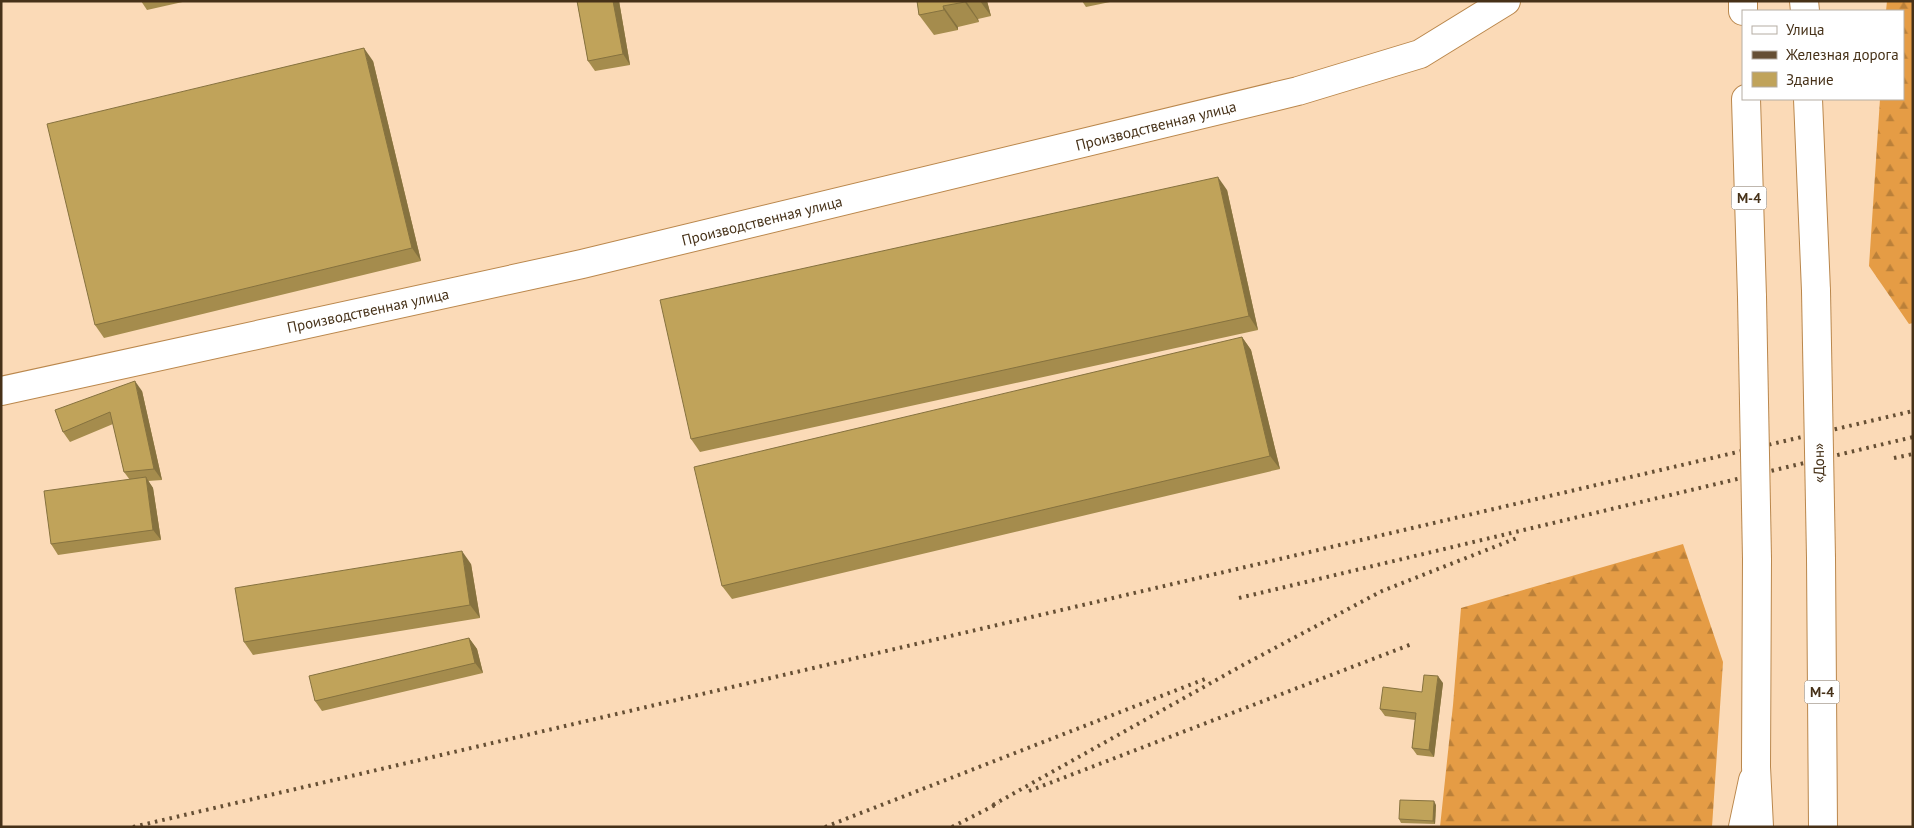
<svg xmlns="http://www.w3.org/2000/svg" width="1914" height="828" viewBox="0 0 1914 828" font-family="'PT Sans',sans-serif">
<style>
.forest{fill:url(#forest-firs)}
.lines{fill:none;stroke-linecap:round;stroke-linejoin:round}
.minor-casing{stroke:#ba874c;stroke-width:30}
.major-casing{stroke:#ba874c;stroke-width:30}
.highway-casing{stroke:#ba874c;stroke-width:30}
.minor{stroke:#fff;stroke-width:28}
.major{stroke:#fff;stroke-width:28}
.highway{stroke:#fff;stroke-width:28}
.rail{stroke:#664f34;stroke-width:4;stroke-dasharray:2.5 5;stroke-linecap:butt}
.highway-bridge-casing{stroke:#ba874c;stroke-width:30;stroke-linecap:butt}
.highway-bridge{stroke:#fff;stroke-width:28}
.wall{fill:#a58c4d}
.shaded-wall{fill:#86723f}
.building{fill:#c0a35a;stroke:#86723f}
.labels{text-anchor:middle;stroke-width:4;stroke-linejoin:round;paint-order:stroke}
.shield{fill:#fff;stroke:#7e6f5d;stroke-width:1}
.shield-label{font-size:14px;font-weight:bold;fill:#463118}
.street-label{font-size:15px;fill:#463118;stroke:#fff}
</style>
<defs>
<pattern id="forest-firs" width="22" height="20" patternUnits="userSpaceOnUse" patternTransform="scale(1.25)"><rect width="22" height="20" fill="#e59c45"/><path d="M5 1l3.5 6h-7zM16 11l3.5 6h-7z" fill="#bb8039"/></pattern>
</defs>
<rect width="100%" height="100%" fill="#fbdab7"/>
<g class="forest">
<path d="M1887 1H1913V323L1909 324 1869 266 1880 99H1903V11H1886Z"/>
<path d="M1683 544 1723 662 1712 827H1440L1453 705 1461 608Z"/>
</g>
<g class="lines">
<defs>
<path id="minor" d="M1 391 582 264 1298 91 1420 54 1506 1"/>
<path id="major" d="M1743 827 1753 780"/>
<g id="highway">
<path d="M1743 1V11"/>
<path d="M1804 1 1805 11"/>
<path d="M1746 99 1752 297"/>
<path d="M1808 99 1816 291"/>
<path d="M1821 558 1823 827"/>
<path d="M1757 559 1756 767 1759 827"/>
</g>
</defs>
<use href="#minor" class="minor-casing"/>
<use href="#major" class="major-casing"/>
<use href="#highway" class="highway-casing"/>
<use href="#minor" class="minor"/>
<use href="#major" class="major"/>
<use href="#highway" class="highway"/>
<g class="rail">
<path d="M1894 458 1913 454"/>
<path d="M1239 598 1913 437"/>
<path d="M1029 791 1412 644"/>
<path d="M993 805 1243 665 1382 591 1517 538"/>
<path d="M133 827 1913 411"/>
<path d="M825 827 1205 679"/>
<path d="M952 827 999 803"/>
</g>
<defs>
<g id="highway-bridge">
<path d="M1816 291 1821 558"/>
<path d="M1752 297 1757 559"/>
</g>
</defs>
<use href="#highway-bridge" class="highway-bridge-casing"/>
<use href="#highway-bridge" class="highway-bridge"/>
</g>
<g class="wall">
<path d="M141 1H187L147 10Z"/>
<path d="M577 1H619L630 65 595 71 588 61Z"/>
<path d="M917 1H987L991 16 978 19 979 22 958 27V30L934 35 919 15Z"/>
<path d="M1082 1H1110V2L1086 7Z"/>
<path d="M373 61 421 261 104 338 95 325Z"/>
<path d="M1227 190 1258 330 700 452 691 439Z"/>
<path d="M1242 337 1251 350 1280 469 732 599 722 586Z"/>
<path d="M142 391 162 480 148 481 153 488 161 540 58 555 51 544 130 480 124 472 113 424 70 442 63 432Z"/>
<path d="M471 564 480 618 253 655 244 642Z"/>
<path d="M469 638 477 649 483 673 322 711 315 701Z"/>
<path d="M1443 683 1434 757 1417 755 1412 748 1415 720 1385 716 1380 709Z"/>
<path d="M1436 805 1435 824 1401 823 1399 819Z"/>
</g>
<g class="shaded-wall">
<path d="M613 1H619L630 65 623 54Z"/>
<path d="M964 1H966L978 19 979 22Z"/>
<path d="M980 1H987L991 16Z"/>
<path d="M943 6 958 27V30L944 10Z"/>
<path d="M364 48 373 61 421 261 412 248Z"/>
<path d="M1218 177 1227 190 1258 330 1249 316Z"/>
<path d="M1242 337 1251 350 1280 469 1270 456Z"/>
<path d="M135 381 142 391 162 480 154 469Z"/>
<path d="M146 477 153 488 161 540 153 530Z"/>
<path d="M462 551 471 564 480 618 470 605Z"/>
<path d="M469 638 477 649 483 673 475 663Z"/>
<path d="M1438 676 1443 683 1434 757 1429 750Z"/>
<path d="M1434 801 1436 805 1435 824 1433 821Z"/>
</g>
<g class="building">
<path d="M577 1H613L623 54 588 61Z"/>
<path d="M917 1H964L965 2 943 6 944 10 919 15Z"/>
<path d="M364 48 412 248 95 325 47 124Z"/>
<path d="M1218 177 1249 316 691 439 660 300Z"/>
<path d="M1242 337 1270 456 722 586 694 467Z"/>
<path d="M135 381 154 469 124 472 110 412 63 432 55 410Z"/>
<path d="M146 477 153 530 51 544 44 491Z"/>
<path d="M462 551 470 605 244 642 235 588Z"/>
<path d="M469 638 475 663 315 701 309 676Z"/>
<path d="M1424 675 1438 676 1429 750 1412 748 1416 713 1380 709 1383 687 1422 692Z"/>
<path d="M1400 800 1434 801 1433 821 1399 819Z"/>
</g>
<g class="labels">
<g class="shield">
<rect x="1731.5" y="186.5" width="35" height="23" rx="4"/>
<rect x="1804.5" y="680.5" width="35" height="23" rx="4"/>
</g>
<g class="shield-label">
<text x="1749" y="203">М-4</text>
<text x="1822" y="697">М-4</text>
</g>
<g class="street-label">
<text transform="translate(1156 126) rotate(-14)" y="5">Производственная улица</text>
<text transform="translate(762 221) rotate(-14)" y="5">Производственная улица</text>
<text transform="translate(368 311) rotate(-12)" y="5">Производственная улица</text>
<text transform="translate(1819 463) rotate(-91)" y="5">«Дон»</text>
</g>
</g>
<rect width="1914" height="828" fill="none" stroke="#463118" stroke-width="5"/>
<rect x="1742" y="10" width="162" height="90" fill="#ffffff" stroke="#b5ada3"/>
<rect x="1752" y="26" width="25" height="8" fill="#ffffff" stroke="#b5ada3"/>
<text x="1786" y="35" font-size="15" fill="#463118">Улица</text>
<rect x="1752" y="51" width="25" height="8" fill="#664f34" stroke="#b5ada3"/>
<text x="1786" y="60" font-size="15" fill="#463118">Железная дорога</text>
<rect x="1752" y="72" width="25" height="15" fill="#c0a35a" stroke="#b5ada3"/>
<text x="1786" y="85" font-size="15" fill="#463118">Здание</text>
</svg>
